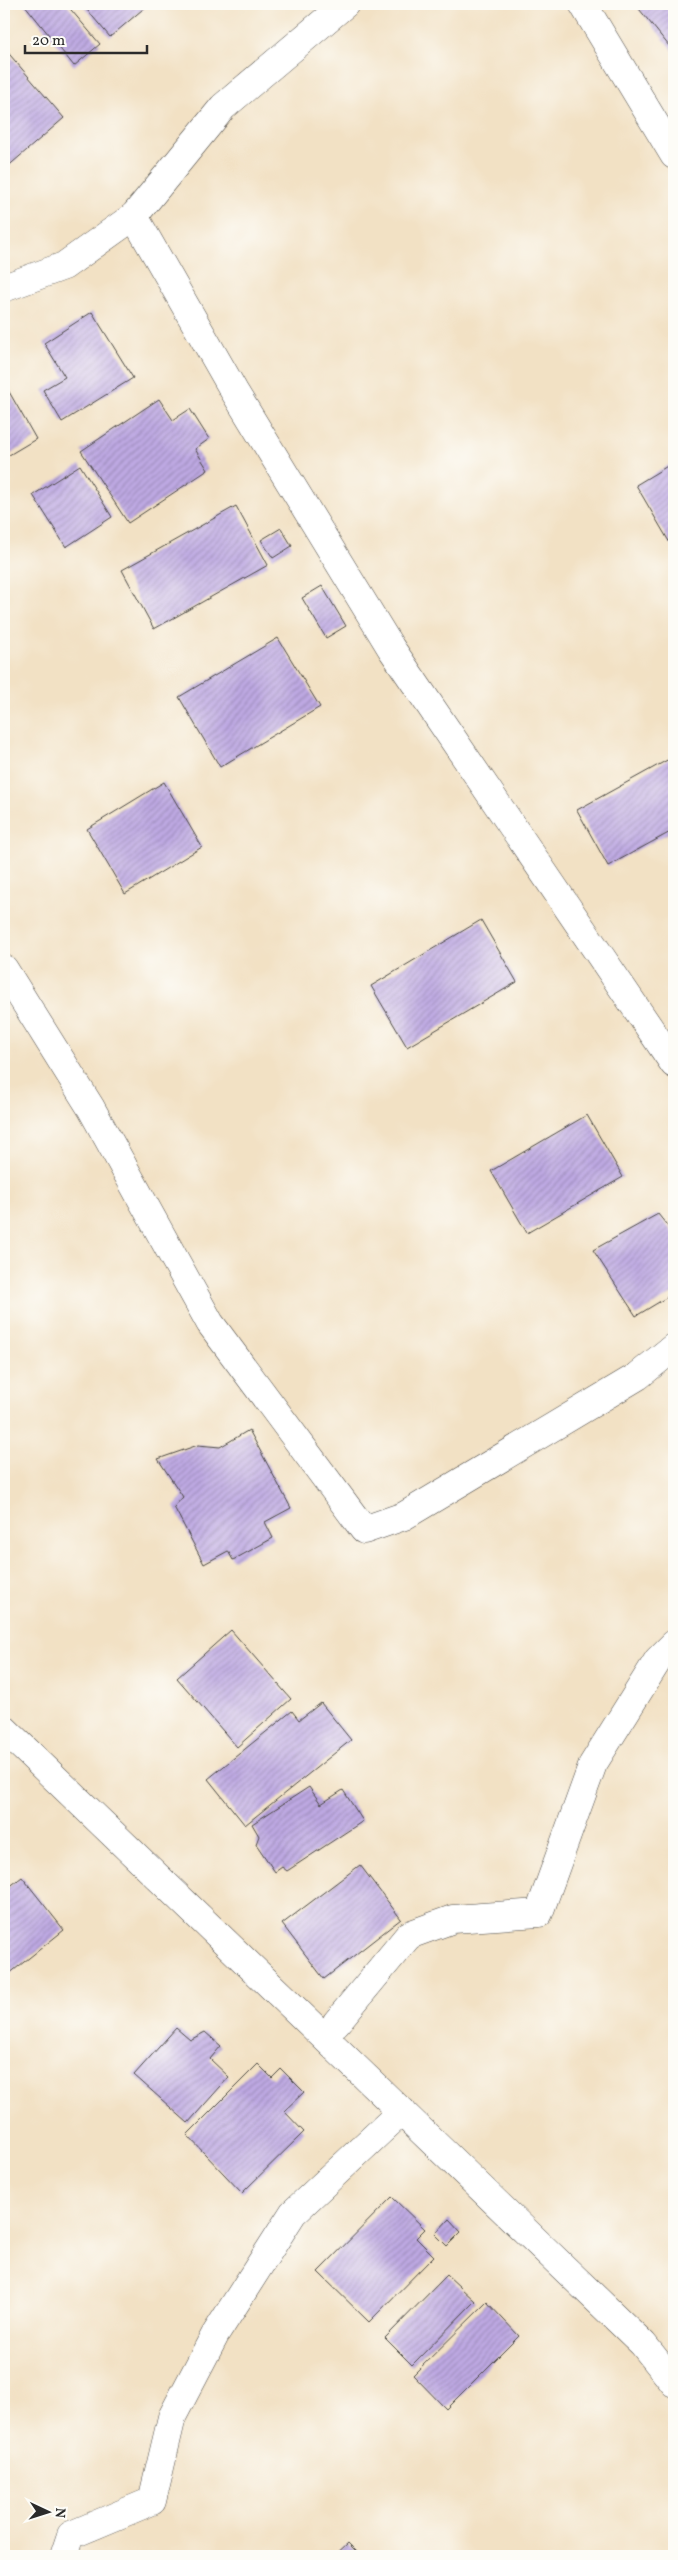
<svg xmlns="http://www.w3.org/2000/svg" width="678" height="2560" viewBox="0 0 678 2560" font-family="Vollkorn,serif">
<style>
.building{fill:url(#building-hatch)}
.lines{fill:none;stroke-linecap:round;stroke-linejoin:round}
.minor-casing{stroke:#494642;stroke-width:29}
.minor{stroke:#fff;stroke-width:28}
</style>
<defs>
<pattern id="building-hatch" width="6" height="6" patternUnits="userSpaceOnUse" patternTransform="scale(1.25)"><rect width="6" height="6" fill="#bea9e3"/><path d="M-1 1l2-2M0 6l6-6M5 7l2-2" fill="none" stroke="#9b8ab8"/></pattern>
</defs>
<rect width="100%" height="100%" fill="#fdfcf7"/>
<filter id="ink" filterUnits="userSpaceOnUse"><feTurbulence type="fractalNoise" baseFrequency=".02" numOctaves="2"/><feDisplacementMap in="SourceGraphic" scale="10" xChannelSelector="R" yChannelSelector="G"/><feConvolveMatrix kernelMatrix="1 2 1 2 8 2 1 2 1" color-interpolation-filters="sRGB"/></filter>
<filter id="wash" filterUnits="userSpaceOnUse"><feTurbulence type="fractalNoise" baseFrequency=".0096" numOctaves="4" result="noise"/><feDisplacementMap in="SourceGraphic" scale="20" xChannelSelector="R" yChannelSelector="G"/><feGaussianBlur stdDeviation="1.12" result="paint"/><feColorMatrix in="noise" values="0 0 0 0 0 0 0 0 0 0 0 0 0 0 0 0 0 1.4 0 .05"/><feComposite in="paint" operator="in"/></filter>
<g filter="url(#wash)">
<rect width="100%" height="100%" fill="#f2e1c4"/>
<g id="blocks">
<g class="building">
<path d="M24 4H66L100 44 74 66Z"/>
<path d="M82 4H149L110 37Z"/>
<path d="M635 4H674V52Z"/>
<path d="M4 48 64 118 5 169 4 168Z"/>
<path d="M92 312 133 378 62 422 43 390 65 377 44 343Z"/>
<path d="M4 383 36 439 4 458Z"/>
<path d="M159 399 173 420 190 409 209 439 195 449 208 470 128 523 81 451Z"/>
<path d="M674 462V550L636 485Z"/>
<path d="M80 465 112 517 66 547 33 495Z"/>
<path d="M236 506 268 565 154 629 122 570Z"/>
<path d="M281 528 292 546 273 558 261 540Z"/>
<path d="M322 586 346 626 326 638 302 598Z"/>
<path d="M278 638 320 707 220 767 179 697Z"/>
<path d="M671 758 674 764V830L608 866 577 810Z"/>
<path d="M164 782 202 847 125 894 87 829Z"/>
<path d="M481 920 517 982 407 1047 371 986Z"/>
<path d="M587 1115 623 1177 527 1233 491 1171Z"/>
<path d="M658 1214 674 1234V1293L636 1316 593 1250Z"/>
<path d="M249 1430 291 1508 265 1522 273 1538 233 1560 228 1551 204 1564 174 1507 183 1497 158 1459 198 1445 220 1447Z"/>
<path d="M231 1630 291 1699 237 1747 177 1678Z"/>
<path d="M321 1703 351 1740 245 1825 208 1779 292 1711 299 1720Z"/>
<path d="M309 1787 321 1804 343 1790 363 1821 287 1871 282 1867 275 1872 256 1844 259 1836 252 1824Z"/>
<path d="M360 1865 401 1919 324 1979 282 1924Z"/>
<path d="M22 1877 64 1930 4 1978V1891Z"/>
<path d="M176 2028 190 2040 205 2032 221 2046 210 2059 229 2077 188 2123 134 2075Z"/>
<path d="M258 2064 272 2078 281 2069 304 2092 284 2111 304 2132 242 2193 187 2135Z"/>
<path d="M392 2197 425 2229 416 2238 434 2256 369 2322 318 2272Z"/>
<path d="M449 2219 461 2232 447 2246 435 2234Z"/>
<path d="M447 2275 475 2301 412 2365 385 2338Z"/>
<path d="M487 2302 519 2336 446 2409 413 2375Z"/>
<path d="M348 2543 361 2556H334Z"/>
</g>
</g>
</g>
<g filter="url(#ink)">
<use href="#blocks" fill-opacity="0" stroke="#494642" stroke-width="1"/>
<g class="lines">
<defs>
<g id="minor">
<path d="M583 4 674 155"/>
<path d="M134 216 234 391 391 648 674 1064"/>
<path d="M4 288 64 266 134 216 223 107 345 4"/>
<path d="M4 969 91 1108 210 1323 364 1530 404 1516 638 1376 674 1347"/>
<path d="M4 1729 643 2344 674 2383"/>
<path d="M336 2023 409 1935 453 1919 539 1913 593 1764 658 1660 674 1644"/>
<path d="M64 2556 71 2535 152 2501 172 2417 215 2335 293 2213 402 2111"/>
</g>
</defs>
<use href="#minor" class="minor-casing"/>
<use href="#minor" class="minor"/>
</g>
</g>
<rect width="678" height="2560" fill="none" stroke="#fdfcf7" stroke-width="20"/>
<g transform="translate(48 2512) rotate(94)" stroke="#fdfcf7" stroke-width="4" paint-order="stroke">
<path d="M0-4L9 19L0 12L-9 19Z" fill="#2b2b2b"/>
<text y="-8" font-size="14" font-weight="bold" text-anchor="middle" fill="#2b2b2b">N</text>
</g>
<path d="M25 45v8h122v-8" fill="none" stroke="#2b2b2b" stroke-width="2.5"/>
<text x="32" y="45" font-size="15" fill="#2b2b2b" stroke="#fdfcf7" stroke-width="4" paint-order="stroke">20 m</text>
</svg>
